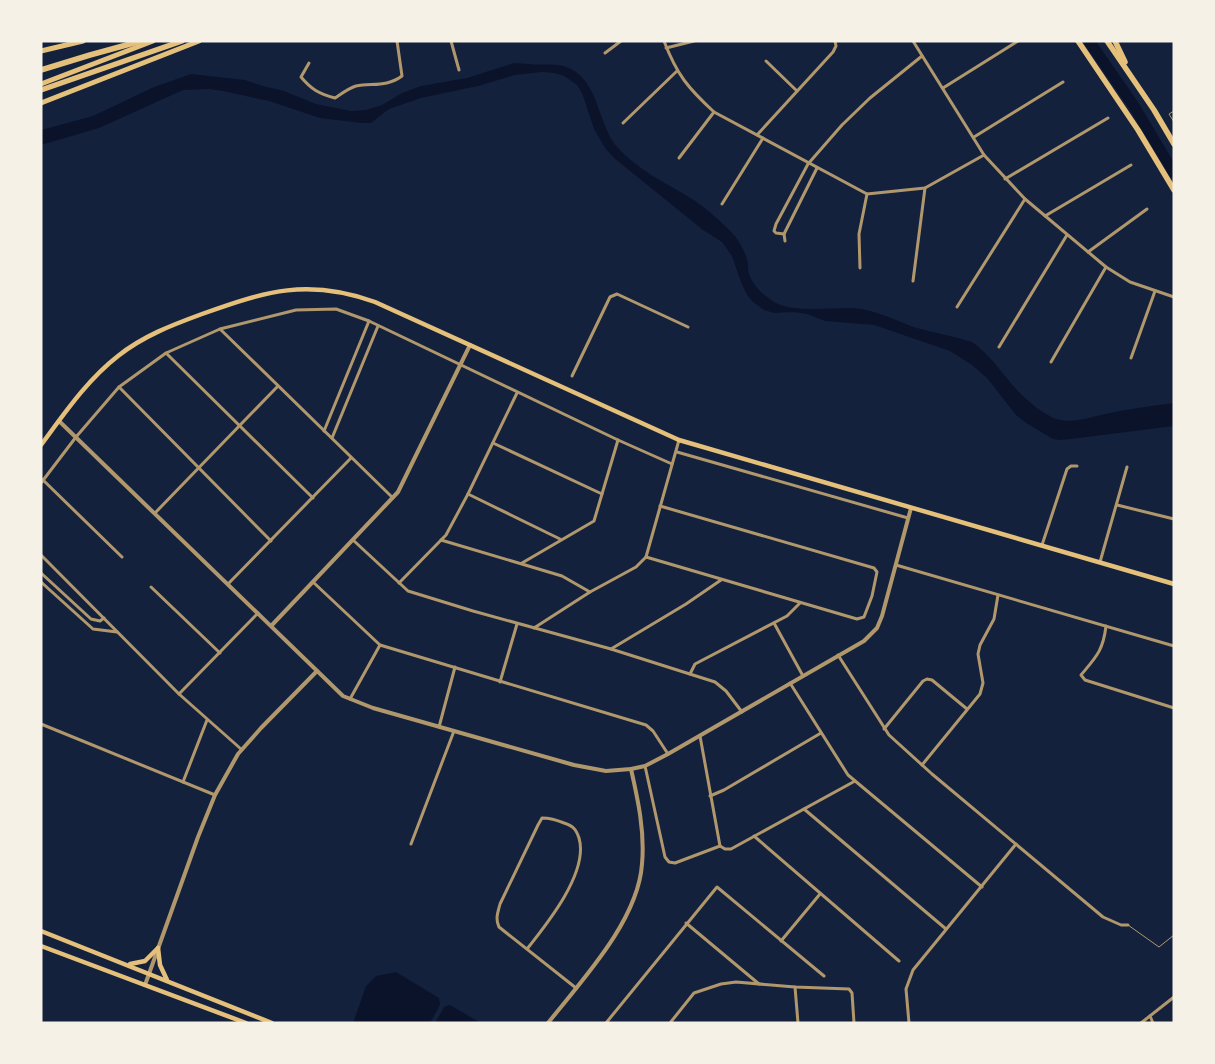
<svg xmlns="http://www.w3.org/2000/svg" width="1215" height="1064" viewBox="0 0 1215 1064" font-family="'IBM Plex Sans',sans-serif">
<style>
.water{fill:#0b132b}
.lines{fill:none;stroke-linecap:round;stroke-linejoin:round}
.river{stroke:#0b132b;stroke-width:11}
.service{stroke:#b1986c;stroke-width:1}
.minor{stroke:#b1986c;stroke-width:3}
.tertiary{stroke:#b1986c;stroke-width:4}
.secondary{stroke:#e5c07b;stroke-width:4.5}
.trunk{stroke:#e5c07b;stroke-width:5}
.motorway{stroke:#e5c07b;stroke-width:5.5}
</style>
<rect width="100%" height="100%" fill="#14213d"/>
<g class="water">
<path d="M514 63C519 63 524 64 529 64 546 66 561 61 576 72 600 90 599 127 618 148 638 170 664 182 689 197 704 206 723 223 735 236 741 244 746 254 748 263 748 267 748 271 749 274 753 285 762 294 771 300 790 314 829 307 852 308 875 309 896 321 917 328 935 333 954 336 972 342 992 355 1004 378 1022 395 1031 404 1047 417 1060 420 1075 423 1091 417 1105 414 1128 409 1151 406 1174 403V426L1071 439 1060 440 1053 439 1026 423 1016 415 987 378 972 365 950 351 874 325 825 321 807 314 794 312 774 313 764 310 753 302 747 295 741 282 732 256 722 242 703 230 614 158 605 148 594 129 582 93 577 85 564 76 554 73 542 72 515 75 478 86 421 98 389 109 371 123H361L320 118 269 101 223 91 209 89 183 90 99 128 41 145V130L93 116 154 87 191 74 245 80 263 86 284 91 316 104 351 111 366 110 382 105 402 93 421 86 467 78Z"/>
<path d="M396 972 439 998 440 1005 430 1023H353L366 986 376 976Z"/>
<path d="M450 1005 481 1023H435L444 1007Z"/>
</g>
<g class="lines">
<path class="river" d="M1089 41 1134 106 1174 173"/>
<g class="service">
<path d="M1174 111 1169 114 1174 122"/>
<path d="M1128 925 1159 947 1174 935"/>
</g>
<g class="minor">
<path d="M451 41 459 70"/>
<path d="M664 41C677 75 688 88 714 112L867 194 925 188 984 155"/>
<path d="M913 41 984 155 1025 199 1106 267 1130 282 1174 297"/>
<path d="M666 48 694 41"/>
<path d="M605 53 621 41"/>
<path d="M766 61 797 91"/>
<path d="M309 63 301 77C311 89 319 94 335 98 341 94 349 88 356 86 373 83 387 87 402 76L397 41"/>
<path d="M943 88 1018 41"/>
<path d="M623 123 677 71"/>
<path d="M757 135 833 52 836 46 835 41"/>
<path d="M974 137 1063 82"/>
<path d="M679 158 714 112"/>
<path d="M1005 179 1108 118"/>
<path d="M722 204 763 138"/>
<path d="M1045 216 1131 165"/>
<path d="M784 234 776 233 774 231 776 224 808 164 842 125 870 98 922 56"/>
<path d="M785 241 784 234 817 168"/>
<path d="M1088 252 1147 209"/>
<path d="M860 268 859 234 867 194"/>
<path d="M913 281 925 188"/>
<path d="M957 307 1025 199"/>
<path d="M220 329 393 498"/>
<path d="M999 347 1067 235"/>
<path d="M166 353 313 498"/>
<path d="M1131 358 1155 291"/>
<path d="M1051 362 1106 267"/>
<path d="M572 376 610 297 617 294 688 327"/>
<path d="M119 387 271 541"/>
<path d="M324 431 369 321"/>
<path d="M332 438 378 326"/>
<path d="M493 443 602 494"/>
<path d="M677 452 908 518"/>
<path d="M43 480 122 557"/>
<path d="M41 483 76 437 119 387 166 353 220 329 296 310 336 309 369 321 618 440 672 464"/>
<path d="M468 494 560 539"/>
<path d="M1117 505 1174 519"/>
<path d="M155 513 278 386"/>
<path d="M353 540 408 591 473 611 611 649 715 682 726 691 742 712"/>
<path d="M441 540 562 576 590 592"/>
<path d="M1042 545 1067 469 1071 466H1077"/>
<path d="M41 555 179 694 241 749"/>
<path d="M646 557 857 619 864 617 872 596 877 572 874 568 660 506"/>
<path d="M1100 562 1127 467"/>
<path d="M522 563 594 521 618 440"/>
<path d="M896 565 1174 646"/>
<path d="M41 573 91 619 100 621 104 618"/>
<path d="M41 582 93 629 117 632"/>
<path d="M313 582 380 645 646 725 653 731 668 754"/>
<path d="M399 583 446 535 468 494 517 393"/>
<path d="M228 584 351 458"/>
<path d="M151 587 220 653"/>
<path d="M774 623 803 676"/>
<path d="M1106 626C1103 651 1096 657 1081 675L1085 680 1174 708"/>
<path d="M534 628 590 592 636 567 646 557 679 440"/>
<path d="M611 649 686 604 721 580"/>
<path d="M838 655 889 735 932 774 1103 917 1121 925H1128"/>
<path d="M690 674 695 664 787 616 800 603"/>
<path d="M500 682 517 624"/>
<path d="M790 683 848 775 982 887"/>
<path d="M179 694 258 613"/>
<path d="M350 699 380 645"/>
<path d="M41 724 215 795"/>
<path d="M439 727 455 667"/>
<path d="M884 729 923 681 927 679 932 680 967 709"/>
<path d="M700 736 720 846"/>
<path d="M922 765 980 694 983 683 978 654 980 645 994 619 998 595"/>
<path d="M645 766 665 857 669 862 675 863 720 846 725 849H731L855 781"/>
<path d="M183 782 207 720"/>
<path d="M710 796 724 790 821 733"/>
<path d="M804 809 946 929"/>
<path d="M754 836 899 961"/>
<path d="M411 844 454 731"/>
<path d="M686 923 759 984"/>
<path d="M781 941 820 894"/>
<path d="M527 949C547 924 589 872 579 838 576 829 573 826 564 823 557 820 550 818 542 818L538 825 500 904C498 912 495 919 499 927L576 988"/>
<path d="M795 987 798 1023"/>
<path d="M1150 1016 1153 1023"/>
<path d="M606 1023 717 887 824 976"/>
<path d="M670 1023 694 993 721 984 736 982 795 987 849 989 852 993 854 1023"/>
<path d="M909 1023 906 989 913 970 1016 844"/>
<path d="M1141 1023 1174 997"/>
</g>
<g class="tertiary">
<path d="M59 421 343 696 373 708 574 765 606 771 631 769 645 766 668 754 864 641 877 628 882 616 911 508"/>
<path d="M272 625 398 492 470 345"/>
<path d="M145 985 198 837 215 795 238 754 261 728 317 671"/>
<path d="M548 1023C582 980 638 921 642 864 645 832 638 800 631 769"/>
</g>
<g class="secondary">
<path d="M41 445C64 414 87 380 118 356 143 336 172 325 202 314 266 291 308 278 375 302L679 440 1174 584"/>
<path d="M41 931 272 1023"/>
<path d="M41 946 246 1023"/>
<path d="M158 948 160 965 167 980"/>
<path d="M130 964 145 961 158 948"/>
</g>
<g class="trunk">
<path d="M41 51 83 41"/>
<path d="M41 84 153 41"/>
<path d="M41 103 199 41"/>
</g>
<g class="motorway">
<path d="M1078 41 1138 130 1174 190"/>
<path d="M1107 41 1154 110 1174 144"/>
<path d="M1115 41 1125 62"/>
<path d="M41 70 90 55 141 41"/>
<path d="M41 90 182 41"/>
</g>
</g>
<rect width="1215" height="1064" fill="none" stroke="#f6f1e7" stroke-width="85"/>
</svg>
